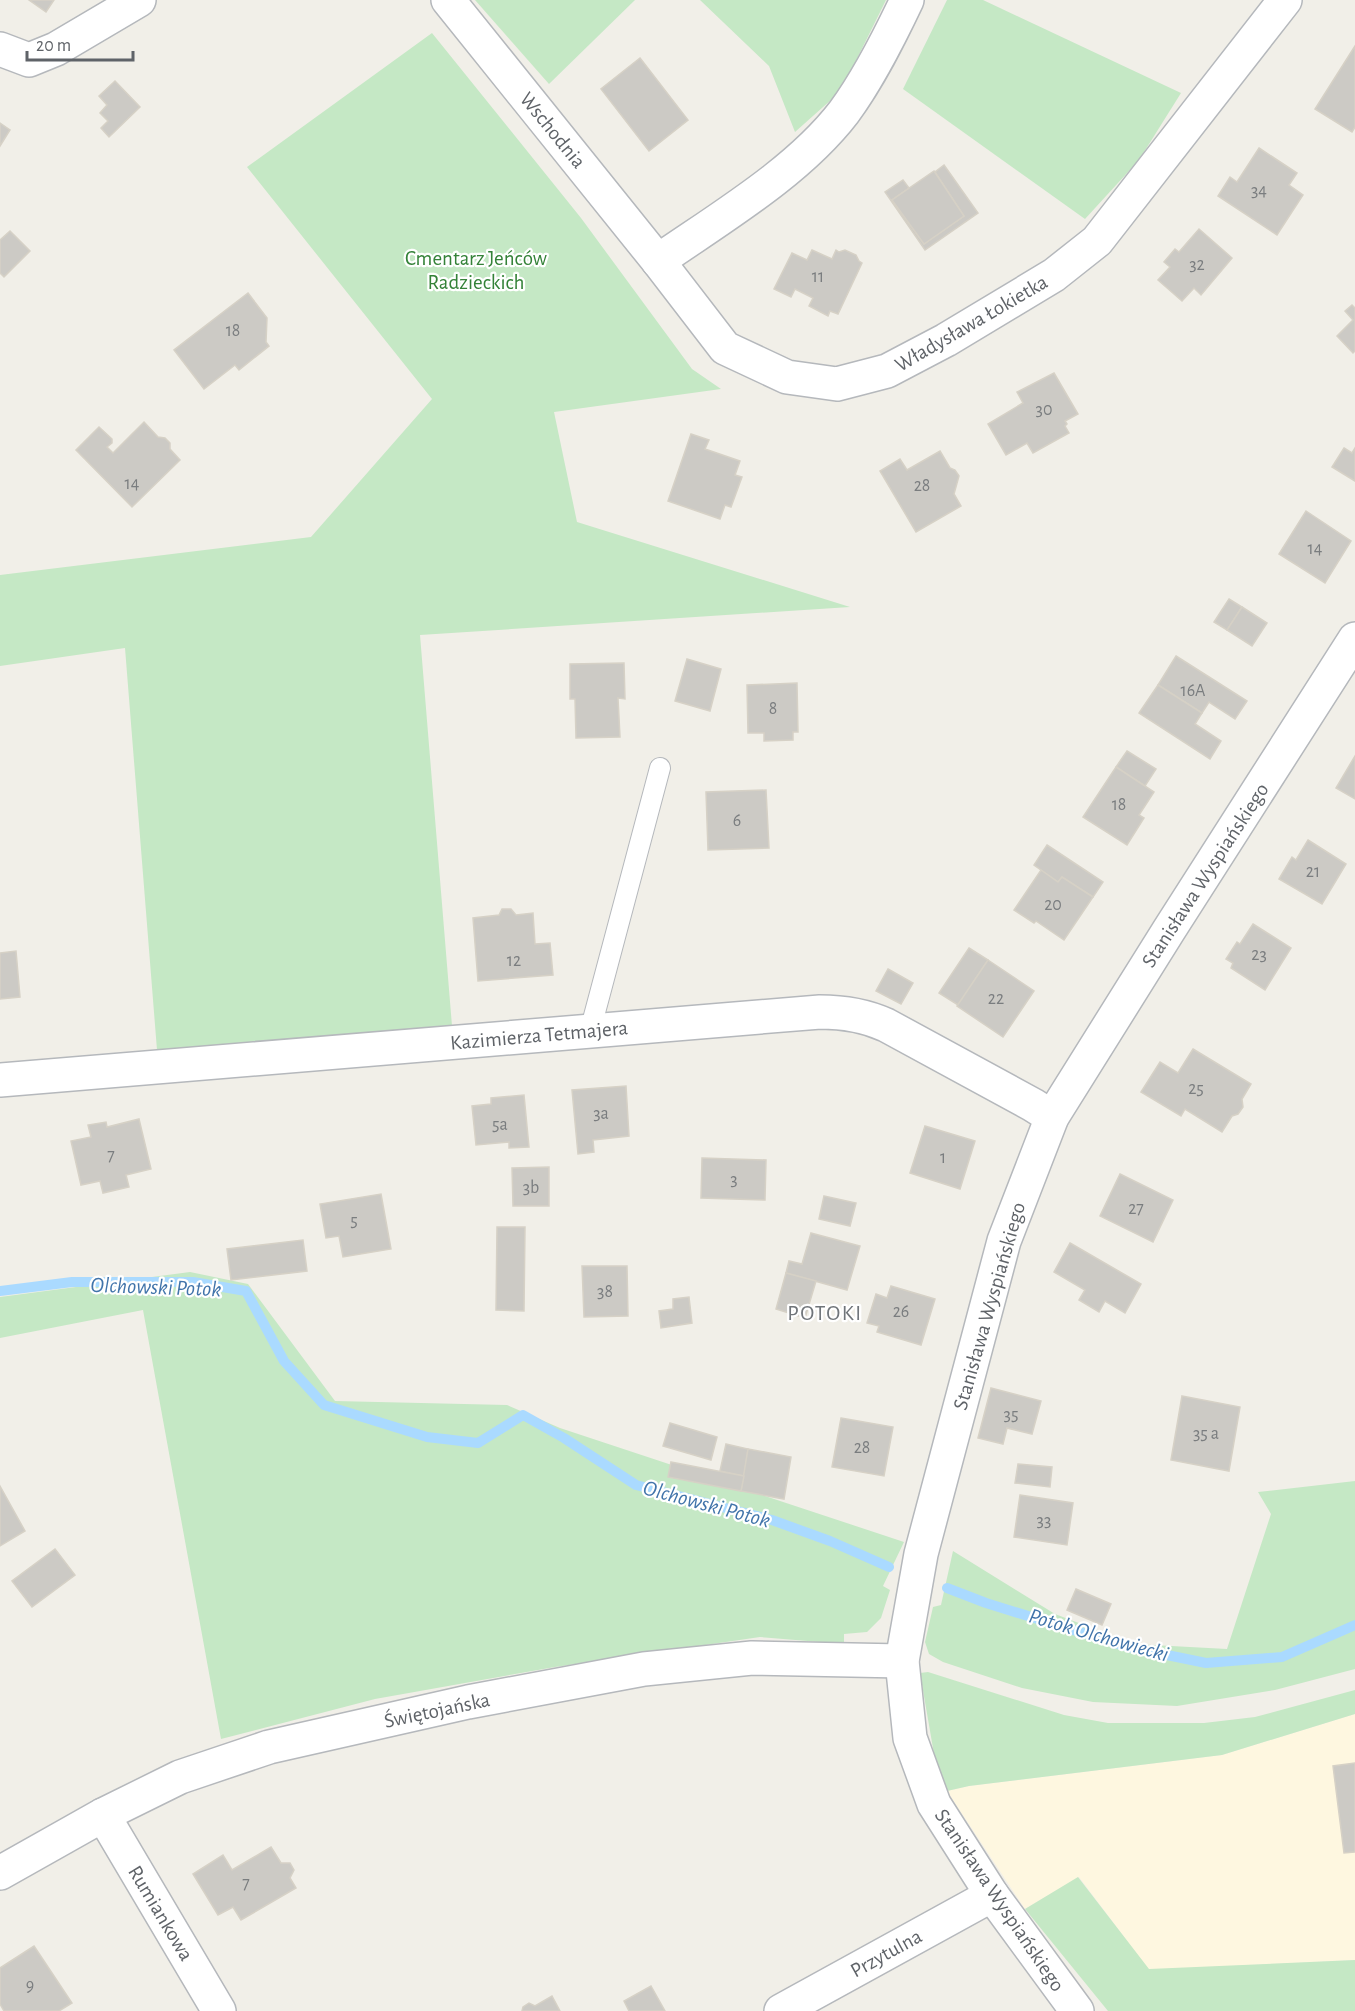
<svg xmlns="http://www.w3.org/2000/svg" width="1355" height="2011" viewBox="0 0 1355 2011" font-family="'Alegreya Sans',sans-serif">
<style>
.commercial{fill:#fef7e0}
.green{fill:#c5e8c5}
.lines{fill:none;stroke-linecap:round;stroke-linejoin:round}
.stream{stroke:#aadaff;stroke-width:10}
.building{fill:#cccac5;stroke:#d6d1c6;stroke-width:1.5}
.lane-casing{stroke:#b5b8bc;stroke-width:22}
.street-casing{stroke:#b5b8bc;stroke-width:36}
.lane{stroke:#fff;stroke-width:20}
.street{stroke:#fff;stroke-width:33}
.labels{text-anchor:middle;stroke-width:4.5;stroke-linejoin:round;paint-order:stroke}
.number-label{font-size:18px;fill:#7a7d7f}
.street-label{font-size:21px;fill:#5f6368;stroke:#fff}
.park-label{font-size:21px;fill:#348238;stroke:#fff}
.water-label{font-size:22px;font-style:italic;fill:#4174aa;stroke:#fff}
.neighbourhood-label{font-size:22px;letter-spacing:1.5px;fill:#70757a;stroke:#fff}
</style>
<rect width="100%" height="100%" fill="#f1efe8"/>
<path class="commercial" d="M1355 1714V1960L1149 1970 1079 1877 1025 1909 947 1791 969 1786 1222 1755Z"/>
<g class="green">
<path d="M475 0H635L549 84Z"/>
<path d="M700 0H886L841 91 795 132 769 66Z"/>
<path d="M947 0H983L1181 93 1139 160 1085 219 903 89Z"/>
<path d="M432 33 581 218 692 369 721 389 554 412 577 522 850 607 420 635 452 1026 157 1050 125 648 0 666V575L311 537 432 399 247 167Z"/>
<path d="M190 1272 248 1284 335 1401 507 1405 560 1428 904 1542 883 1586 890 1590 881 1618 867 1632 844 1634V1644L760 1637 555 1667 375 1699 221 1739 143 1310 0 1338V1297Z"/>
<path d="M1355 1481V1669L1275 1690 1177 1706 1093 1702 1022 1688 943 1662 929 1654 925 1642 933 1607 941 1605 953 1551 1055 1614 1134 1644 1227 1649 1271 1514 1258 1492Z"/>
<path d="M928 1672 1064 1715 1108 1723H1204L1255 1717 1355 1690V1714L1222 1755 969 1786 947 1791 934 1754 920 1673Z"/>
<path d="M1078 1877 1149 1969 1355 1960V2011H1108L1025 1909Z"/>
</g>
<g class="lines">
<g class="stream">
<path d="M0 1291 72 1282H193L246 1291 284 1361 324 1405 427 1437 478 1443 523 1415 564 1438 636 1485 772 1520 830 1541 889 1567"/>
<path d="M947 1588 986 1603 1128 1647 1206 1663 1282 1657 1355 1625"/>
</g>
</g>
<g class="building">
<path d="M29 0H54L46 12Z"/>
<path d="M1355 46V127L1352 132 1315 109Z"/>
<path d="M640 58 688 120 649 151 601 89Z"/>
<path d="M115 81 140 107 109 137 101 128 108 121 100 113 107 105 99 96Z"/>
<path d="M0 123 10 130 0 146Z"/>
<path d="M1259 148 1297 173 1289 185 1303 195 1277 235 1218 196 1230 177 1237 182Z"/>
<path d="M944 165 978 213 925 250 885 192 903 180 909 188 892 200 924 244 964 216 935 172Z"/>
<path d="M934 171 964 216 924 244 892 200Z"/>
<path d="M1199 229 1232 258 1201 295 1194 288 1182 301 1158 280 1170 267 1164 262 1175 249 1179 252Z"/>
<path d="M10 231 30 251 4 277 0 273V240Z"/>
<path d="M812 250 832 259 836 250 839 252 845 250 856 255 859 261 862 263 838 314 830 311 828 316 809 306 813 298 795 289 791 297 774 289 792 253 807 260Z"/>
<path d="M248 293 267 318 266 342 269 346 239 370 235 365 204 389 174 350Z"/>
<path d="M1352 305 1355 308V351L1353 353 1337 336 1353 320 1345 311Z"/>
<path d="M1054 373 1078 414 1065 421 1067 424 1065 426 1069 433 1033 453 1027 443 1006 455 988 424 1023 403 1017 392Z"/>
<path d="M144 422 158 437 165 438 170 443V449L180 460 132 507 76 450 99 427 112 439V443L107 447 113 453Z"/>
<path d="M691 434 709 440 705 449 740 461 735 475 742 477 731 507 725 505 720 519 668 501Z"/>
<path d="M1344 448 1352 453 1355 448V481L1332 467Z"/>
<path d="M940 451 950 468 955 470 959 476 954 494 961 506 916 532 880 471 900 459 907 470Z"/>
<path d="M1306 511 1351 541 1325 583 1279 554Z"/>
<path d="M1229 599 1242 607 1227 630 1214 622Z"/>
<path d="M1242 607 1267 623 1252 646 1227 630Z"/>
<path d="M1176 656 1247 701 1235 719 1209 702 1202 713 1158 685Z"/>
<path d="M687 659 721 669 710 711 675 701Z"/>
<path d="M624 663 625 699 618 698 620 737 576 738 575 699H570V664Z"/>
<path d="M797 683 798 732H793V740L764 741V733H748L747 685Z"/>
<path d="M1158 685 1202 713 1195 724 1221 741 1210 759 1139 713Z"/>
<path d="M1127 751 1156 769 1145 786 1116 767Z"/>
<path d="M1355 756V799L1336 788Z"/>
<path d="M1116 767 1154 792 1139 815 1144 818 1127 845 1083 817Z"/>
<path d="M766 790 769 848 708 850 706 792Z"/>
<path d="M1308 840 1346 864 1322 904 1279 879 1292 857 1296 860Z"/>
<path d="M1047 845 1103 882 1093 897 1062 877 1058 882 1034 865Z"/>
<path d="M1041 870 1058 882 1062 877 1093 897 1064 940 1036 921 1034 923 1014 910Z"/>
<path d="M502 909H511L516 915 533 913 535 944 550 943 553 975 478 981 473 918 499 915Z"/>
<path d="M1253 924 1291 948 1265 990 1231 968 1233 963 1226 959 1237 942 1240 944Z"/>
<path d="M969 948 988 960 958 1005 939 993Z"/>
<path d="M16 951 20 997 0 999V953Z"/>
<path d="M988 960 1034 991 1003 1037 957 1006Z"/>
<path d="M888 969 913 983 901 1004 876 991Z"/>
<path d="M1193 1049 1251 1084 1242 1099 1243 1107 1238 1114 1232 1116 1222 1132 1185 1109 1181 1116 1141 1092 1160 1062 1178 1073Z"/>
<path d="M626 1086 629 1136 593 1140 594 1152 578 1154 572 1090Z"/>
<path d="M524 1095 529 1147 509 1148V1142L476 1145 472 1106 491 1104V1098Z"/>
<path d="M139 1119 151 1169 126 1175 129 1187 103 1193 100 1181 81 1185 71 1141 91 1137 88 1125 106 1122 107 1127Z"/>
<path d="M925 1126 975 1141 960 1189 910 1173Z"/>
<path d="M702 1158 766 1160 765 1200 701 1198Z"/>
<path d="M549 1167V1206H513L512 1168Z"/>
<path d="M1120 1174 1173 1200 1153 1242 1100 1216Z"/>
<path d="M381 1194 391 1249 343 1257 339 1236 326 1238 320 1204Z"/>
<path d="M824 1196 856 1203 850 1226 819 1219Z"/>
<path d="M497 1227H525L524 1311 496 1310Z"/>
<path d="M811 1233 860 1246 847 1290 786 1273 789 1261 802 1264Z"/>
<path d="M303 1240 307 1271 231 1280 227 1249Z"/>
<path d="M1070 1243 1141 1284 1125 1313 1105 1301 1099 1312 1079 1300 1085 1290 1054 1272Z"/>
<path d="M582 1266H627L628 1316 584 1317Z"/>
<path d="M786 1273 816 1281 805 1318 776 1309Z"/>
<path d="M891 1286 935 1299 921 1345 877 1332 879 1326 867 1323 876 1294 887 1298Z"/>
<path d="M689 1297 692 1323 661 1328 659 1311 673 1309V1299Z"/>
<path d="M991 1388 1041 1401 1032 1434 1007 1428 1003 1444 978 1438Z"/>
<path d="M1182 1396 1240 1407 1229 1471 1171 1460Z"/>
<path d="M841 1418 893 1427 884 1476 832 1467Z"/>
<path d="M670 1423 717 1437 711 1460 663 1446Z"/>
<path d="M726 1444 748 1449 744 1476 720 1471Z"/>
<path d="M748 1449 791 1457 784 1499 741 1491Z"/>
<path d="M671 1462 744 1476 741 1491 668 1477Z"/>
<path d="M1018 1464 1052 1467 1050 1487 1015 1483Z"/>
<path d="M0 1486 25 1531 0 1546Z"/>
<path d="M1020 1495 1073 1503 1067 1545 1014 1537Z"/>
<path d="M55 1549 75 1575 32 1607 12 1581Z"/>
<path d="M1076 1589 1111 1604 1102 1625 1067 1610Z"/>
<path d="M1355 1763V1852L1344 1853 1333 1766Z"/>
<path d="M271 1847 281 1863H290L294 1870 290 1878 296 1888 241 1920 233 1907 218 1915 193 1874 223 1855 232 1870Z"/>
<path d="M34 1946 72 2003 59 2011H4L0 2004V1968Z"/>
<path d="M651 1986 665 2011H629L624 2001Z"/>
<path d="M552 1996 560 2011H522L523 2007 529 2003 535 2006Z"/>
</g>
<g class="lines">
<defs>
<path id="lane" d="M590 1031 660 768"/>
<g id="street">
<path d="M448 0 658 261 725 348 787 377 837 384 887 371 946 340 1054 275 1097 241 1285 0"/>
<path d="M0 49 29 60 56 49 139 0"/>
<path d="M658 261C720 218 798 172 844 112 869 78 889 38 907 0"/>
<path d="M0 1080 820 1012C844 1012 864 1015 886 1025L1033 1105 1052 1117"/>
<path d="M103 1815 219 2011"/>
<path d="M0 1873 103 1815 180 1777 269 1747 468 1702 644 1669 752 1658 902 1661"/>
<path d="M781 2011 992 1895"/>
<path d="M1077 2011 992 1895 934 1804 910 1738 902 1661 921 1554 1004 1241 1052 1117 1169 930 1355 639"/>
</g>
</defs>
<use href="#lane" class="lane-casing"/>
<use href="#street" class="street-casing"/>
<use href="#lane" class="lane"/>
<use href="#street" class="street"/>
</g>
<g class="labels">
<g class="number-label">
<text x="1259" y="196">34</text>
<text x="1197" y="270">32</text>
<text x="818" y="282">11</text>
<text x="233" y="336">18</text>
<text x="1044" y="415">30</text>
<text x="132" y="489">14</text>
<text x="922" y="491">28</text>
<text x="1315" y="554">14</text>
<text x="1193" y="696">16A</text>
<text x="773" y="714">8</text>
<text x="1119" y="810">18</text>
<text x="737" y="826">6</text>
<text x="1313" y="877">21</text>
<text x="1053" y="910">20</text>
<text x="1259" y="960">23</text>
<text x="514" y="966">12</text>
<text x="996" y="1004">22</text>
<text x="1196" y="1094">25</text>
<text x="601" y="1119">3a</text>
<text x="500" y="1130">5a</text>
<text x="111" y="1161">7</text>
<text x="943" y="1163">1</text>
<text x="734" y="1185">3</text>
<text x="531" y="1193">3b</text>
<text x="1136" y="1214">27</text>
<text x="354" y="1226">5</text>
<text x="605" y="1297">38</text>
<text x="901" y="1317">26</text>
<text x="1011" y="1420">35</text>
<text x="1206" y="1439">35 a</text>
<text x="862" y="1453">28</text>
<text x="1044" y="1526">33</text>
<text x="246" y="1889">7</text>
<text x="30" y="1991">9</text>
</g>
<g class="street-label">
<text transform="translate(553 130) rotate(51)" y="7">Wschodnia</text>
<text transform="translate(971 323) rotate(-30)" y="7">Władysława Łokietka</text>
<text transform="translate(1205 875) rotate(-57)" y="7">Stanisława Wyspiańskiego</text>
<text transform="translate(539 1035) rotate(-5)" y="7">Kazimierza Tetmajera</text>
<text transform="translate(989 1306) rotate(-74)" y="7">Stanisława Wyspiańskiego</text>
<text transform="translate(437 1710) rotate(-12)" y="7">Świętojańska</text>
<text transform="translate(1000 1900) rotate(56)" y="7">Stanisława Wyspiańskiego</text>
<text transform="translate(161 1913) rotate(59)" y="7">Rumiankowa</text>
<text transform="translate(886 1953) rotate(-29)" y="7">Przytulna</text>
</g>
<g class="park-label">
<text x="476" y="265">Cmentarz Jeńców<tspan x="476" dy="24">Radzieckich</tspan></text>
</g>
<g class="water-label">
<text transform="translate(156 1286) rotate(2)" y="8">Olchowski Potok</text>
<text transform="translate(707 1503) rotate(15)" y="8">Olchowski Potok</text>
<text transform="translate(1099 1634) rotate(16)" y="8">Potok Olchowiecki</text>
</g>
<g class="neighbourhood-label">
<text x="825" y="1320">POTOKI</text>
</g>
</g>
<path d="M27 51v9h106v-9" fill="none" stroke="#5f6368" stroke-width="3"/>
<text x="36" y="51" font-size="18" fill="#5f6368" stroke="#ffffff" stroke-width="4.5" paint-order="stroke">20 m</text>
</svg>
